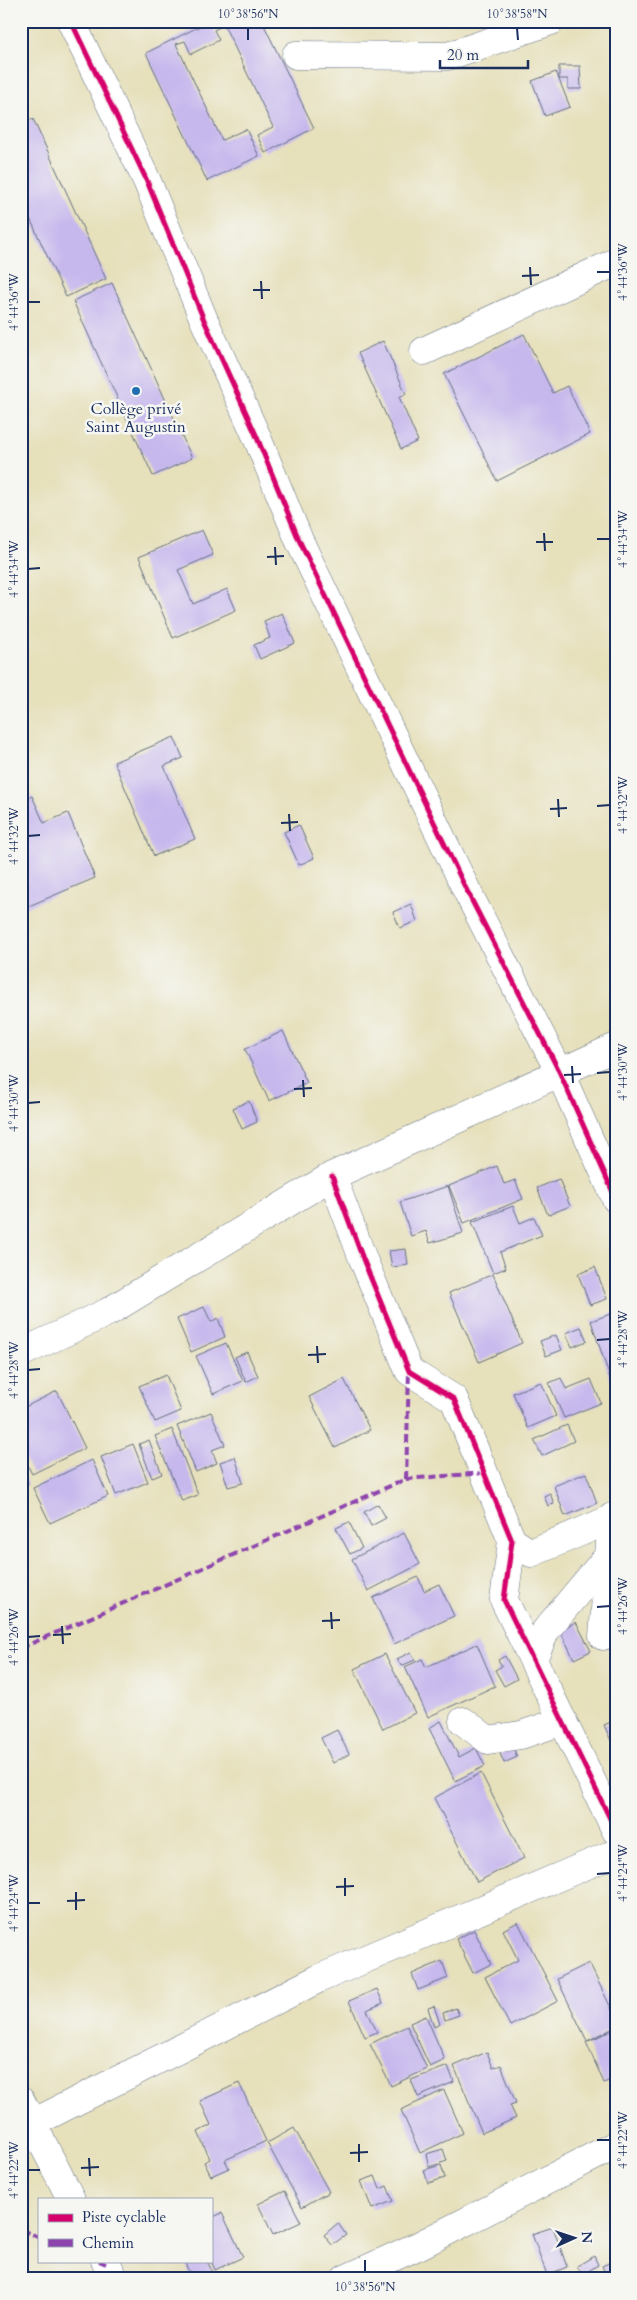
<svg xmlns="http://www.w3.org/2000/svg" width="637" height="2300" viewBox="0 0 637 2300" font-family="Cardo,serif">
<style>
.building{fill:#c6b7ed}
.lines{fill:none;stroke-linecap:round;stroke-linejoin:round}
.street-casing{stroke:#626d7f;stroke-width:29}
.street{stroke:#fff;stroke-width:28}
.quiet{stroke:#8e44ad;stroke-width:4;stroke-dasharray:8 4;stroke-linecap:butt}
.cycleway-casing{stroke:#f6f6f2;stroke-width:8}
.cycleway{stroke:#d6006c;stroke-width:5}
.ticks{fill:none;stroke:#1b2f5e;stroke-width:2}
.poi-dot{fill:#1f6fb2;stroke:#f6f6f2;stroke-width:2}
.labels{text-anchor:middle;stroke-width:5;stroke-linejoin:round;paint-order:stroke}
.poi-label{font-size:16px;fill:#1b2f5e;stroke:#f6f6f2}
.neatline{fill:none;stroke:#1b2f5e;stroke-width:2}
.ticks-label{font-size:12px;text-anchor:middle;fill:#1b2f5e}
</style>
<rect width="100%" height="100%" fill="#f6f6f2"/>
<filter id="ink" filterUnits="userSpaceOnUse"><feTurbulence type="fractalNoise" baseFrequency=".02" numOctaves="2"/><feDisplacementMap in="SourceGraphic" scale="10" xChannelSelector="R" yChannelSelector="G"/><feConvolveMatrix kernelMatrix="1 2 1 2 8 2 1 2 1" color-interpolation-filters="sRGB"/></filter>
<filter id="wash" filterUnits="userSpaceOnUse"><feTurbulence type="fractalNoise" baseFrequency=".0096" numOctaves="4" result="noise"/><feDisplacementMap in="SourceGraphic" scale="20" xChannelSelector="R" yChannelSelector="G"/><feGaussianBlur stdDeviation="1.12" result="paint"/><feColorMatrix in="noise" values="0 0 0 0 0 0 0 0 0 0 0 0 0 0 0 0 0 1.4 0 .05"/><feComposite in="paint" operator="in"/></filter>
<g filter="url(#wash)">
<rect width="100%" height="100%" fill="#e6e0bb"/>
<g id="blocks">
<g class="building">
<path d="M210 21H262L314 128 265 153 257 135 273 127 224 25 214 30 219 40 191 54 185 41 176 44 222 140 246 129 259 156 207 181 146 53Z"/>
<path d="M559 66H580L581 89H568V79H559Z"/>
<path d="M556 72 570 107 545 116 532 81Z"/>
<path d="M33 119 106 279 66 297 21 199V124Z"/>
<path d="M112 283 192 458 153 476 73 301Z"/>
<path d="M524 334 553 393 567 386 590 434 497 481 444 374Z"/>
<path d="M383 341 406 394 399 397 418 441 401 449 358 353Z"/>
<path d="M202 530 213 555 178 570 193 604 227 589 236 610 173 638 139 557Z"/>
<path d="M282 613 295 643 260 659 254 645 270 638 264 621Z"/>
<path d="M174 737 183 758 164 766 195 839 154 856 114 762Z"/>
<path d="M32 796 44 823 68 813 95 878 24 908 21 901V800Z"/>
<path d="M299 825 314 858 299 865 284 832Z"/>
<path d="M411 904 417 921 400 928 393 912Z"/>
<path d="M283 1031 307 1083 269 1101 245 1049Z"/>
<path d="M249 1101 257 1122 242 1129 233 1108Z"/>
<path d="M497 1166 504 1184 515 1180 523 1199 464 1223 449 1186Z"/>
<path d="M559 1179 570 1206 548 1215 537 1188Z"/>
<path d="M448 1186 463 1233 430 1243 426 1231 411 1236 400 1202Z"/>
<path d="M513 1206 520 1223 534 1217 542 1235 500 1252 506 1268 493 1273 472 1222Z"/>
<path d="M406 1249 408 1265 392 1267 389 1251Z"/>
<path d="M595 1267 607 1299 590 1305 578 1274Z"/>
<path d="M493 1274 522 1343 479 1362 449 1293Z"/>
<path d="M204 1307 211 1322 218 1318 225 1337 191 1352 177 1319Z"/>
<path d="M616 1312V1392L615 1393 591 1321Z"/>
<path d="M581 1327 587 1341 572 1347 566 1333Z"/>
<path d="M556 1335 562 1350 546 1356 540 1341Z"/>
<path d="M226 1343 243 1381 213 1394 196 1356Z"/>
<path d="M247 1352 258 1376 246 1382 235 1357Z"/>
<path d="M166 1375 181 1411 155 1422 139 1386Z"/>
<path d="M561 1378 566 1389 591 1379 601 1403 564 1418 549 1383Z"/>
<path d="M344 1379 370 1430 335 1448 309 1397Z"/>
<path d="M541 1382 556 1416 528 1428 513 1393Z"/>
<path d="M57 1391 85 1448 32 1474 21 1452V1409Z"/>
<path d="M211 1412 225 1445 212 1450 217 1463 196 1472 177 1426Z"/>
<path d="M567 1425 574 1441 542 1456 534 1440Z"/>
<path d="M172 1429 198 1495 182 1501 155 1436Z"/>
<path d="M149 1440 162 1474 152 1478 139 1444Z"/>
<path d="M133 1444 148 1482 116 1495 101 1457Z"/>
<path d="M235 1457 243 1483 228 1487 220 1462Z"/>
<path d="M92 1460 108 1496 50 1523 33 1488Z"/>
<path d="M21 1469 28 1484 21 1487Z"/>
<path d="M586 1473 597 1503 565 1516 554 1486Z"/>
<path d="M550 1493 554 1504 548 1506 544 1496Z"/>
<path d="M378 1504 386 1518 371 1526 364 1512Z"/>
<path d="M349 1522 362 1548 350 1554 336 1528Z"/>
<path d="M404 1533 420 1564 368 1591 352 1559Z"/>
<path d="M418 1577 424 1591 439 1584 454 1616 394 1644 373 1598Z"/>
<path d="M576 1622 591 1651 574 1659 560 1630Z"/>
<path d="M477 1644 495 1686 428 1717 405 1667 422 1659 426 1667Z"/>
<path d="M411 1652 415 1660 401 1666 397 1659Z"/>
<path d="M385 1654 415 1713 383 1729 354 1669Z"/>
<path d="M505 1656 517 1679 504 1686 495 1670 502 1666 498 1660Z"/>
<path d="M616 1720V1752L604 1725Z"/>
<path d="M441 1721 459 1757 476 1748 485 1766 455 1781 429 1728Z"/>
<path d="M337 1730 349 1754 333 1763 321 1738Z"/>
<path d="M512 1745 517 1757 504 1763 499 1751Z"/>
<path d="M481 1773 524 1858 477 1882 434 1798Z"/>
<path d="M518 1922 558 2001 510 2026 485 1977 518 1960 503 1930Z"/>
<path d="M474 1930 491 1964 473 1973 456 1939Z"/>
<path d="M442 1961 448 1978 418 1990 412 1974Z"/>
<path d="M589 1963 616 2018V2027L587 2041 557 1979Z"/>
<path d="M377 1989 383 2003 367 2010 377 2032 365 2037 349 2001Z"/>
<path d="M434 2006 440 2024 434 2027 428 2008Z"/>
<path d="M456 2008 459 2015 445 2020 443 2013Z"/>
<path d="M426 2016 445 2060 430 2067 410 2023Z"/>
<path d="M407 2026 427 2069 391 2086 370 2044Z"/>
<path d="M616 2029V2077L604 2083 586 2042Z"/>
<path d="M487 2052 493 2068 501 2065 516 2103 510 2105 516 2118 482 2133 454 2066Z"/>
<path d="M448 2066 454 2082 418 2097 411 2080Z"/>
<path d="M239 2083 266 2141 225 2160 229 2168 211 2176 204 2162 210 2159 198 2132 211 2125 200 2101Z"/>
<path d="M444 2090 463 2133 420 2153 401 2110Z"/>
<path d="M294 2128 329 2192 302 2207 267 2143Z"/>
<path d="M443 2149 447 2161 429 2167 426 2154Z"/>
<path d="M441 2165 445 2178 428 2183 424 2170Z"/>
<path d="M375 2176 380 2189 387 2186 393 2201 372 2209 361 2181Z"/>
<path d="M285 2191 301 2222 273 2235 258 2204Z"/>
<path d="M222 2213 243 2257 215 2270 211 2261V2218Z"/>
<path d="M338 2223 346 2235 332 2245 324 2235Z"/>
<path d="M553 2227 567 2267 547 2275 532 2234Z"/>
<path d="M594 2256 598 2265 582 2275 577 2266Z"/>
<path d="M184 2261H207L212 2271 192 2279Z"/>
<path d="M611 2262 616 2272V2279H594L605 2273 602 2266Z"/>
</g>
</g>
</g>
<g filter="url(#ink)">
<use href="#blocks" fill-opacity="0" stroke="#626d7f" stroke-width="1"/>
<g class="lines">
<defs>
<g id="street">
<path d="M71 21 147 181 204 320 256 435 299 540 466 889 559 1071 616 1199"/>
<path d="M296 55 448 56 551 21"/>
<path d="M424 351 616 262"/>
<path d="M332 1176 363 1259 409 1371 454 1399 512 1541 504 1600 616 1831"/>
<path d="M21 1353 108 1312 332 1176 616 1047"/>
<path d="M512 1541 531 1553 616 1517"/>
<path d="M603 1636 612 1517"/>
<path d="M533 1659 546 1630 609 1555"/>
<path d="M463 1721 488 1740 521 1735 563 1721"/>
<path d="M21 2101 71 2199"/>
<path d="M21 2129 318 1979 608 1856 616 1857"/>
<path d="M105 2261 115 2279"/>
<path d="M345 2279 420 2245 616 2145"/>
</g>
</defs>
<use href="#street" class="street-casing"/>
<use href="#street" class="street"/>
<g class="quiet">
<path d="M406 1479 409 1371"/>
<path d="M21 1648 406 1479 484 1473"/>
<path d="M21 2230 39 2237"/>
<path d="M99 2261 106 2264"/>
</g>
<defs>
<g id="cycleway">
<path d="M71 21 147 181 204 320 256 435 299 540 466 889 559 1071 616 1199"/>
<path d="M332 1176 363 1259 409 1371 454 1399 512 1541 504 1600 616 1831"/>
</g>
</defs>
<use href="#cycleway" class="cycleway-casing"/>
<use href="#cycleway" class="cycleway"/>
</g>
</g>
<path class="ticks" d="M248 28V40M517 28 518 40M530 267 531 285M597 272H610M522 276 539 275M261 281 262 299M253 290H270M28 302H40M544 533 545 551M597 539H610M536 542H553M275 547 276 565M267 557 284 556M28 569 40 568M558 799 559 817M597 806 610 805M550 809 567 808M289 814 290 831M281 823 298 822M28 836 40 835M572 1066 573 1083M597 1073 610 1072M564 1075 581 1074M303 1080 304 1097M294 1089 312 1088M28 1103 40 1102M597 1340 610 1339M317 1346 318 1363M308 1355 326 1354M28 1370 40 1369M597 1607 610 1606M331 1612 332 1629M322 1621 340 1620M62 1626 63 1644M53 1635 71 1634M28 1637 40 1636M597 1874 610 1873M345 1878V1896M336 1887 354 1886M76 1892V1910M67 1901 85 1900M28 1903H40M597 2140H610M359 2144V2162M350 2153 368 2152M89 2158 90 2176M81 2168 99 2167M28 2170H40M365 2260V2272"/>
<circle class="poi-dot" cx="136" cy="391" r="5"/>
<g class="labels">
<g class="poi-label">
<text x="136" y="414">Collège privé<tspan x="136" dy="18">Saint Augustin</tspan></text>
</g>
</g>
<rect width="637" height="2300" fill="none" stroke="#f6f6f2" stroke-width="55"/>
<rect x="38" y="2198" width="175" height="65" fill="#f6f6f2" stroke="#9ea6b7"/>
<rect x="48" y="2214" width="25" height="8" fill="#d6006c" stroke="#9ea6b7"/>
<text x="82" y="2222" font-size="15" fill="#1b2f5e">Piste cyclable</text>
<rect x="48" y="2239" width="25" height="8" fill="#8e44ad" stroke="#9ea6b7"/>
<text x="82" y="2248" font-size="15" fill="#1b2f5e">Chemin</text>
<g transform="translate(574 2238) rotate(87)" stroke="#f6f6f2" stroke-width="4" paint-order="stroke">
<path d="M0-4L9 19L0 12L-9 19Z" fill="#1b2f5e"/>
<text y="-8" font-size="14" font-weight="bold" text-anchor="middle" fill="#1b2f5e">N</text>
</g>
<path d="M440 60v8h88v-8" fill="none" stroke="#1b2f5e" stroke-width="2.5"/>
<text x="447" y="60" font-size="15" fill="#1b2f5e" stroke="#f6f6f2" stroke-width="4" paint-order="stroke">20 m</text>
<rect x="28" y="28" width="582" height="2244" class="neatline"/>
<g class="ticks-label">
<text x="248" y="18">10°38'56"N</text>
<text x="517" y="18">10°38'58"N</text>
<text transform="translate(623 272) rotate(-90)" y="4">4°44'36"W</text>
<text transform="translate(14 302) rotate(-90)" y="4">4°44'36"W</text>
<text transform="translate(623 539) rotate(-90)" y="4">4°44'34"W</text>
<text transform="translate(14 569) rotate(-90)" y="4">4°44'34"W</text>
<text transform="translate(623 805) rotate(-90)" y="4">4°44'32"W</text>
<text transform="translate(14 836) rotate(-90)" y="4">4°44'32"W</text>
<text transform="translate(623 1072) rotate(-90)" y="4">4°44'30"W</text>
<text transform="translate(14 1103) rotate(-90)" y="4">4°44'30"W</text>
<text transform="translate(623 1339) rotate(-90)" y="4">4°44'28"W</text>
<text transform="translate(14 1370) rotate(-90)" y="4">4°44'28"W</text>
<text transform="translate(623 1606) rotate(-90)" y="4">4°44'26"W</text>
<text transform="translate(14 1637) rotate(-90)" y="4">4°44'26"W</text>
<text transform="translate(623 1873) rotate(-90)" y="4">4°44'24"W</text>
<text transform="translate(14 1903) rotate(-90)" y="4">4°44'24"W</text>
<text transform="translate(623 2140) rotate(-90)" y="4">4°44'22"W</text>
<text transform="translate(14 2170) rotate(-90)" y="4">4°44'22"W</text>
<text x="365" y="2291">10°38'56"N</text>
</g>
</svg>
